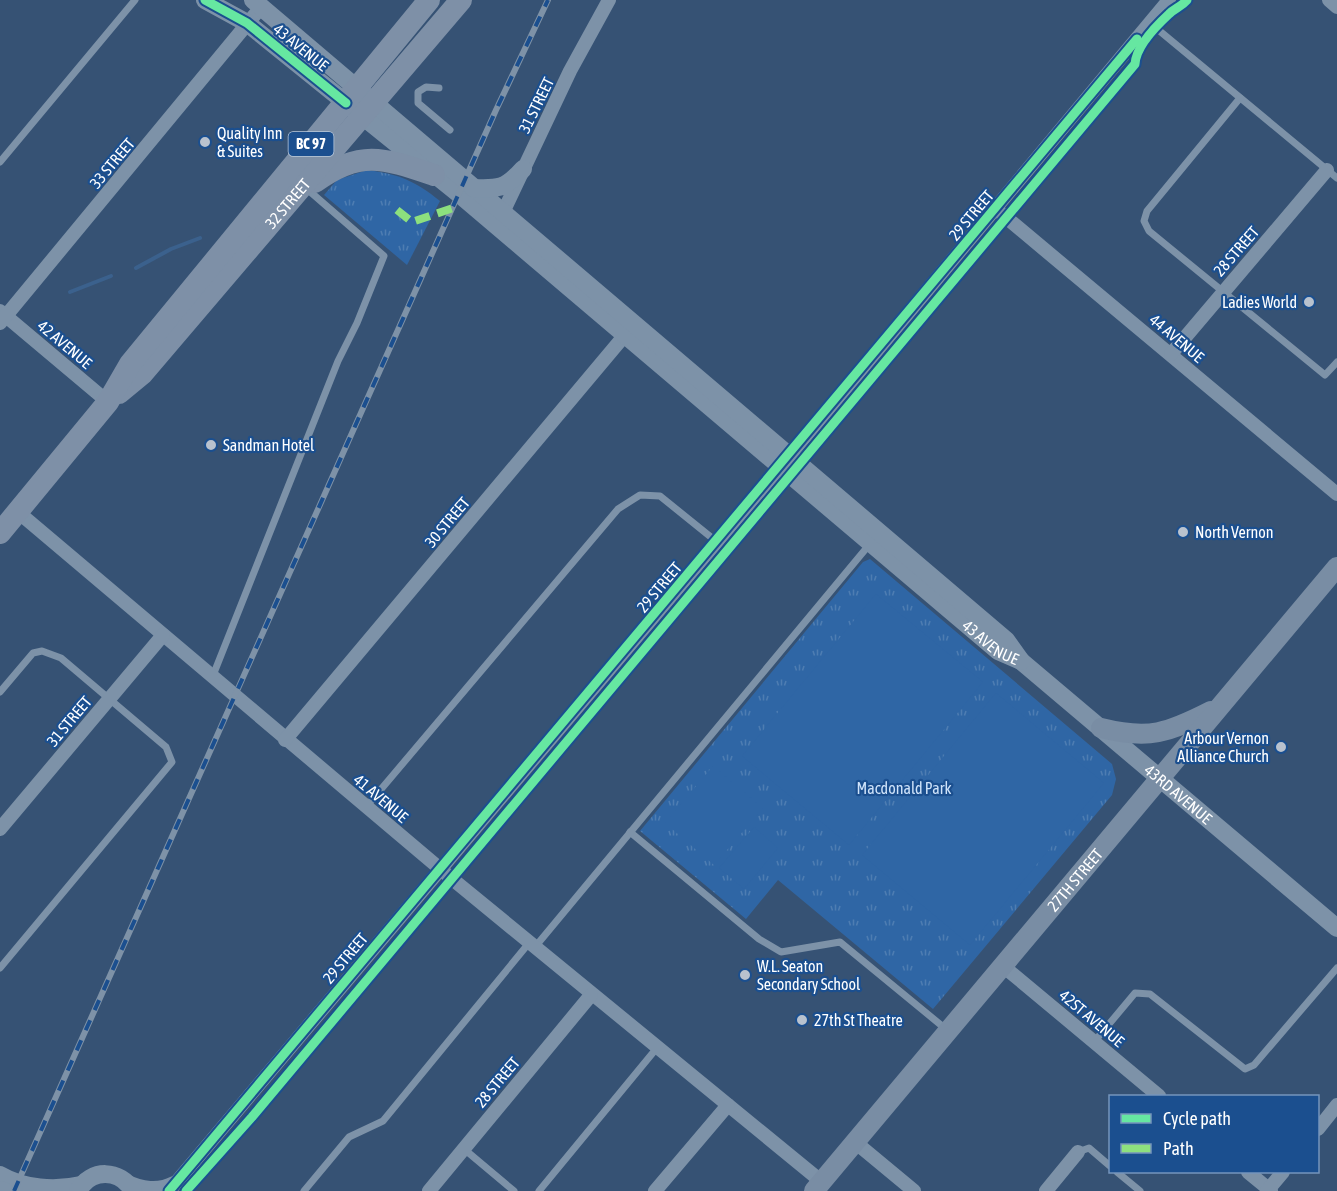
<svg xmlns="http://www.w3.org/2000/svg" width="1337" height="1191" viewBox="0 0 1337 1191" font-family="'Asap Condensed',sans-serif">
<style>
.grass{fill:url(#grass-tufts)}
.pitch{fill:#2f66a5}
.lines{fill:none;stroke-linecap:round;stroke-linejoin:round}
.stream{stroke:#3b618d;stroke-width:4}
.service{stroke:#7d92a8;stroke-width:7}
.minor{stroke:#7d92a8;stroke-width:14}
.tertiary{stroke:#7d92a8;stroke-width:18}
.secondary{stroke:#798da4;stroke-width:20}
.trunk{stroke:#7e90a7;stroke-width:22}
.rail-casing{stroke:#7e92a7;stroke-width:6}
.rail{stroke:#1b4f8f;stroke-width:4;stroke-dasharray:11;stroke-linecap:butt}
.quiet{stroke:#8de07e;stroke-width:8;stroke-dasharray:15 8;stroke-linecap:butt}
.cycleway-casing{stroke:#1b4f8f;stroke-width:13}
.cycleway{stroke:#66e7a1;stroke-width:9}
.poi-dot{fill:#b9c2ce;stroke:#1b4f8f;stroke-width:2}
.labels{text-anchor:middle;stroke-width:4.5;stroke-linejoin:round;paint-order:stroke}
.shield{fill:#1b4f8f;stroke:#bbcadd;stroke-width:1.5}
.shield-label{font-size:15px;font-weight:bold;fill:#fff}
.street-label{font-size:16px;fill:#fff;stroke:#1b4f8f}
.poi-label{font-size:16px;fill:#fff;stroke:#1b4f8f;text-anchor:start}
.park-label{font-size:16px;fill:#cfe3fa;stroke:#1b4f8f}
</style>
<defs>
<pattern id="grass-tufts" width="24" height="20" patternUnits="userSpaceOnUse" patternTransform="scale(1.5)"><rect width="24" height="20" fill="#2f66a5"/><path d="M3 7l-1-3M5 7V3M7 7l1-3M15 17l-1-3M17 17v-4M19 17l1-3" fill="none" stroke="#4e7db2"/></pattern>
</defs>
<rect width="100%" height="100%" fill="#365274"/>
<g class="grass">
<path d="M367 170C399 174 415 181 440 201L407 265 324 195 337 180Z"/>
<path d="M870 559 1112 764 1116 779 1112 795 933 1009 778 880 746 919 640 831 863 562Z"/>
</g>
<g class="pitch">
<path d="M876 594 983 682 849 845 742 756Z"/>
<path d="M996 693 1104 783 970 945 862 855Z"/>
<path d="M713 766 763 808 714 865 665 823Z"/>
<path d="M754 827 778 848 744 889 719 868Z"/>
</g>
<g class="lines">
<g class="stream">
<path d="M136 268 171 249 200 238"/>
<path d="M70 292 111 276"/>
</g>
<g class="service">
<path d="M1150 23 1337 178"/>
<path d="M439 88 426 87 418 92V103L450 130"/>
<path d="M1240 98 1147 211 1144 221 1149 231 1325 375 1337 362"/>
<path d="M0 162 135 0"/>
<path d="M212 678 338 361 357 323 384 256 307 189"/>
<path d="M0 692 33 653 42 651 61 658 166 747 172 762 0 968"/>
<path d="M366 807 618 509 640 495 660 496 717 542"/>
<path d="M630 832 759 939 781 952 840 942 947 1030"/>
<path d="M535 947 869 545"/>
<path d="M1094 1042 1135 993 1150 994 1245 1069 1254 1065 1337 968"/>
<path d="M464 1149 514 1191"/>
<path d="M1078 1152 1089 1148 1110 1166"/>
<path d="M1117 1172 1140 1191"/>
<path d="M304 1191 349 1137 383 1121 529 943"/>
<path d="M539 1191 656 1049"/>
</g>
<g class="minor">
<path d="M1329 0 1337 7"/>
<path d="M996 209 1337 494"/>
<path d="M499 221 570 71 609 0"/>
<path d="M0 311 108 402"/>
<path d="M0 323 262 6"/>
<path d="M1171 354 1327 170"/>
<path d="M18 512 451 878 822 1182"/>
<path d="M285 740 630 329"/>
<path d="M0 829 163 635"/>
<path d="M1003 966 1159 1096"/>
<path d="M1318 1129 1337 1105"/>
<path d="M855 1142 914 1191"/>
<path d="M1248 1172 1271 1191"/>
<path d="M126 1181C141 1189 159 1191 174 1183"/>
<path d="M169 1191 773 475 1169 0"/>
<path d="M429 1191 591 995"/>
<path d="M655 1191 728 1105"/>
<path d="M1046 1191 1078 1152"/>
<path d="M1267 1191 1283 1172"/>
</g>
<g class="tertiary">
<path id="s1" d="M205 0 247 23 459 194 998 651 1021 661 1337 928"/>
<path d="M253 0 1006 640 1021 661"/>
<path d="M473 188C499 189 505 189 523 169"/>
<path d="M0 1175C24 1189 55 1191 81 1185"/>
<path d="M0 1190 4 1191"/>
<path d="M78 1191C91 1168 120 1169 133 1191"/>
</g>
<g class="secondary">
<path d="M1101 728C1149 740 1168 733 1211 711"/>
<path id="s2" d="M814 1191 1337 567"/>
</g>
<g class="trunk">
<path d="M315 182C360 149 384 158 434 175"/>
<path id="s3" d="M119 393 142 374 461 0"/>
<path d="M0 533 108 402 130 364 429 0"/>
</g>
<defs>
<path id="rail" d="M14 1191 496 110 548 0"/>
</defs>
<use href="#rail" class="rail-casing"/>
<use href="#rail" class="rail"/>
<path class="quiet" d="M397 210 412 222 453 208"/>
<defs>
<g id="cycleway">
<path d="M205 0 247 23 346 103"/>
<path d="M169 1191 1137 39"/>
<path d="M186 1191 252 1117 1135 64C1136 47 1156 26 1169 14 1175 8 1181 7 1187 0"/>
</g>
</defs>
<use href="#cycleway" class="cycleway-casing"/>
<use href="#cycleway" class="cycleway"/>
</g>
<g class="poi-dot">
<circle cx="205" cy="142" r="6"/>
<circle cx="1309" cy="302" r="6"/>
<circle cx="211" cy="445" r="6"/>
<circle cx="1183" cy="532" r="6"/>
<circle cx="1281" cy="747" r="6"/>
<circle cx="745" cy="975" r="6"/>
<circle cx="802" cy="1020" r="6"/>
</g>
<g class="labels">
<rect class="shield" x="288.5" y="132" width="45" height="24" rx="4.5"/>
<g class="shield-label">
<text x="311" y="149">BC 97</text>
</g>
<g class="street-label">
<text transform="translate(301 47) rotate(39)" y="6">43 AVENUE</text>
<text transform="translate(536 105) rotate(-64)" y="6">31 STREET</text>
<text transform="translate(112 163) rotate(-50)" y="6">33 STREET</text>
<text dy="6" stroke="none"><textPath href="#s3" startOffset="254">32 STREET</textPath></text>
<text transform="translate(971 215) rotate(-50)" y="6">29 STREET</text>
<text transform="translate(1236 251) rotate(-49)" y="6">28 STREET</text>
<text transform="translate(1177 338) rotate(40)" y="6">44 AVENUE</text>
<text transform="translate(65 344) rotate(40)" y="6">42 AVENUE</text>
<text transform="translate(447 522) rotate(-50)" y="6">30 STREET</text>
<text transform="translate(659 587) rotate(-50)" y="6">29 STREET</text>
<text dy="6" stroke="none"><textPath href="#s1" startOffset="1016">43 AVENUE</textPath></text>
<text transform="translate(69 721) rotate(-50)" y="6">31 STREET</text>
<text dy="6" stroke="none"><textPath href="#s1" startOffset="1258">43RD AVENUE</textPath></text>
<text transform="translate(381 798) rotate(40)" y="6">41 AVENUE</text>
<text dy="6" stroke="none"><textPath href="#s2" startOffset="406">27TH STREET</textPath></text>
<text transform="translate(345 958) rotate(-50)" y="6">29 STREET</text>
<text transform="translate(1092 1018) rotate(40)" y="6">42ST AVENUE</text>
<text transform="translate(497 1082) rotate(-50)" y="6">28 STREET</text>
</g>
<g class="poi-label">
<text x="217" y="139">Quality Inn<tspan x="217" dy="18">&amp; Suites</tspan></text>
<text x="1297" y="308" text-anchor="end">Ladies World</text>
<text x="223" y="451">Sandman Hotel</text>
<text x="1195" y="538">North Vernon</text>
<text x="1269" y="744" text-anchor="end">Arbour Vernon<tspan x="1269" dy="18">Alliance Church</tspan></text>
<text x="757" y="972">W.L. Seaton<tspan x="757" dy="18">Secondary School</tspan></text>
<text x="814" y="1026">27th St Theatre</text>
</g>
<g class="park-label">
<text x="904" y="794">Macdonald Park</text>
</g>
</g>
<rect x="1109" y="1095" width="210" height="78" fill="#1b4f8f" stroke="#7695bc" stroke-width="1.5"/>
<rect x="1121" y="1114" width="30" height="9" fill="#66e7a1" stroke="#7695bc" stroke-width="1.5"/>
<text x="1163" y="1125" font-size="18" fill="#ffffff">Cycle path</text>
<rect x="1121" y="1144" width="30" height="9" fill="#8de07e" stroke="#7695bc" stroke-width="1.5"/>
<text x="1163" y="1155" font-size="18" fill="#ffffff">Path</text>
</svg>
